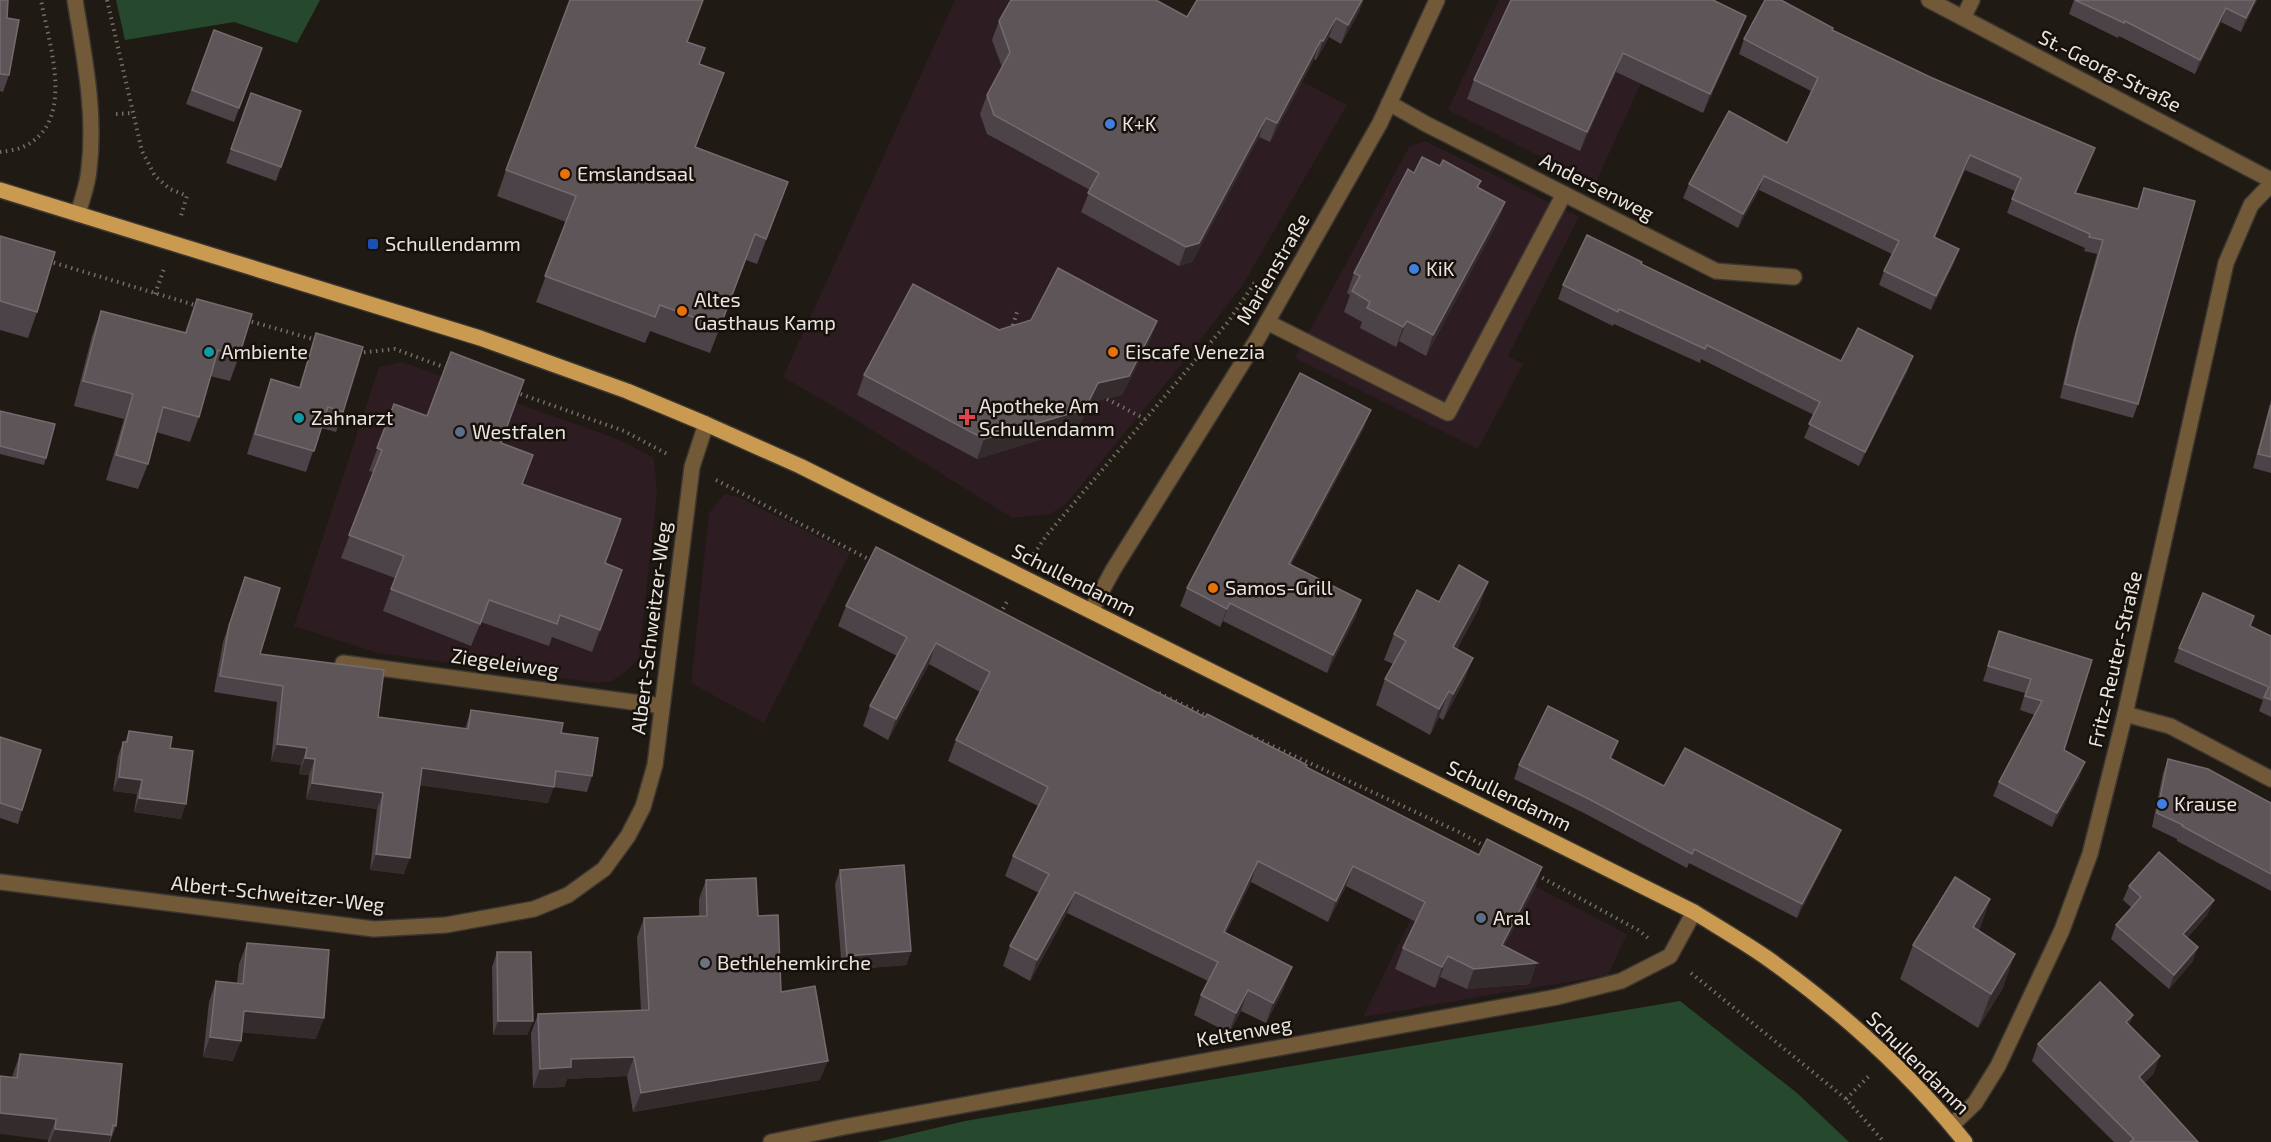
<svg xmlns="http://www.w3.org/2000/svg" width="2271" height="1142" viewBox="0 0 2271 1142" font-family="'Exo 2',sans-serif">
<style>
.commercial{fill:#2e1c23}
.green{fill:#26492d}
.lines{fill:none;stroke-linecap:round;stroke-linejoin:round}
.minor-casing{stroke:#3c3631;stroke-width:18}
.major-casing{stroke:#3c3631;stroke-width:18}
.path{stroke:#746e69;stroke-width:4;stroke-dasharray:1.5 4.5;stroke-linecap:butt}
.minor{stroke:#725a39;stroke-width:15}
.major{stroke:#ca9a51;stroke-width:15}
.wall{fill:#4c4348}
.shaded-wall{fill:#332b2c}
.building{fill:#5d5558;stroke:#736b6e;stroke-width:1.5}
.shop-dot{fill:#3f7fe0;stroke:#17110b;stroke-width:2}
.food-dot{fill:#e8710a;stroke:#17110b;stroke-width:2}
.transit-dot{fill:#1a4fb4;stroke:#17110b;stroke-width:2}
.culture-dot{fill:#0f9aa8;stroke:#17110b;stroke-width:2}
.health-dot{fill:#e0444e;stroke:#17110b;stroke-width:2}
.service-dot{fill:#5c6f8a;stroke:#17110b;stroke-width:2}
.worship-dot{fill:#6b7280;stroke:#17110b;stroke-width:2}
.labels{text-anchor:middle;stroke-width:5;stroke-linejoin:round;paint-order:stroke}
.street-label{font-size:20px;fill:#eae5e1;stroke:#17110b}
.poi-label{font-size:20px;fill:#eae5e1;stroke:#17110b;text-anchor:start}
</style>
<rect width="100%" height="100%" fill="#201a14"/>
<g class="commercial">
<path d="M955 0H1146L1347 105 1242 286 1185 360 1064 506 1050 514 1012 518 848 415 783 377Z"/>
<path d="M1499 0H1679L1595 184 1448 110Z"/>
<path d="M1425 141 1579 217 1508 356 1523 364 1478 449 1295 358 1409 147Z"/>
<path d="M402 362 620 440 654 458 657 493 639 658 626 671 612 681 597 683 378 653 294 626 379 367Z"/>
<path d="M724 494 738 497 850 553 764 723 691 683 709 513Z"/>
<path d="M1445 849 1465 850 1627 934 1608 975 1363 1017Z"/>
</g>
<g class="green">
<path d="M116 0H320L297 43 234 22 125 40Z"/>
<path d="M1680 1001 1797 1093 1849 1142H877L965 1121Z"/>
</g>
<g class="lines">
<defs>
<g id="minor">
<path d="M75 0C84 56 96 112 89 169 88 184 82 199 78 214"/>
<path d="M1929 0 2271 180"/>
<path d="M1963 18 1972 0"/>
<path d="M1389 103 1426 124 1716 271 1794 277"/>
<path d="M1267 322 1448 413 1564 194"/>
<path d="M1091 611 1113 570 1258 338 1380 123 1437 0"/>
<path d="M343 663 662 706"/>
<path d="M2125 714 2170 726 2271 779"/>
<path d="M0 882 374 929 446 925 534 909 568 895 604 869 628 836 643 807 655 765 692 467 706 424"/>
<path d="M1952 1125 1975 1103 1998 1066 2062 930 2090 854 2125 714 2226 263 2251 205 2271 184"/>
<path d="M771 1142 849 1126 1557 997 1621 981 1670 956 1694 912"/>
</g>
<path id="major" d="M0 190 480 338 627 391 706 424 800 466 1694 912C1718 927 1744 942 1767 958 1840 1010 1909 1072 1965 1142"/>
</defs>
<use href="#minor" class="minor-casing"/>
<use href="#major" class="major-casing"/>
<g class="path">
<path d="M107 0 142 151 155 176 170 189 187 196 180 219"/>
<path d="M116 114 133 113"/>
<path d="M0 152C7 151 16 150 23 147 77 122 49 45 41 0"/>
<path d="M48 261 198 306"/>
<path d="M155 294 164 269"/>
<path d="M246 320 316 340"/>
<path d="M1011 331 1017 312"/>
<path d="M358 353 395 349 449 369"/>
<path d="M515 392 624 431 669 455"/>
<path d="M1107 399 1145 419"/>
<path d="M716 480 874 562"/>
<path d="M1034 554 1046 536 1228 322 1256 281"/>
<path d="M1000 614 1008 600"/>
<path d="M1159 693 1209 717"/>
<path d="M1251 736 1459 832 1486 847"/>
<path d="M1537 875 1638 930 1648 938"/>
<path d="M1691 973 1846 1099 1884 1142"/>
<path d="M1846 1099 1869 1076"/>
</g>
<use href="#minor" class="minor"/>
<use href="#major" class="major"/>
</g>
<g class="wall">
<path d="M0 0 7 18 9 75 3 92 0 91Z"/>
<path d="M1511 0 1739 35 1703 113 1616 72 1580 151 1467 99 1474 80Z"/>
<path d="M2074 0H2257L2241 32 2221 22 2195 74 2119 36 2118 38 2069 14Z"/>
<path d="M1360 10 1341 44 1329 37 1316 60 1314 59 1270 142 1259 137 1192 262 1179 266 1081 212 1090 190 987 134 980 114 987 95 1002 67 992 40 999 21 1187 17Z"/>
<path d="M214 30 262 48 234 122 186 104Z"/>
<path d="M1832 30 1930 77 2095 148 2076 193 2137 209 2144 188 2138 404 2133 418 2060 398 2072 344 2097 254 2084 251 2085 248 2007 213 2015 191 1965 170 1935 237 1954 263 1931 310 1879 285 1884 271 1892 254 1759 190 1738 228 1683 198 1689 184 1787 143 1811 91 1739 54 1744 39Z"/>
<path d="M688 42 699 64 714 99 696 147 788 182 757 264 746 260 710 353 650 331 645 343 536 302 566 222 497 196 506 170Z"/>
<path d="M301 111 276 181 226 163 231 149Z"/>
<path d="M1414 173 1478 188 1505 202 1497 223 1426 356 1399 341 1396 347 1360 328 1362 322 1344 312 1350 295 1347 293 1354 273Z"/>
<path d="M0 236 37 312 28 338 0 330Z"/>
<path d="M1641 265 1841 361 1908 370 1859 466 1804 438 1814 415 1701 359 1700 363 1614 324 1613 326 1558 299 1563 285Z"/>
<path d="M197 299 239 356 230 381 210 376 199 417 190 442 156 432 148 464 138 489 106 480 124 419 74 406 92 336 101 311 185 332Z"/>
<path d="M1157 321 1150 340 1122 395 1091 402 1078 428 977 459 857 395 864 375 999 330Z"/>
<path d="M316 333 343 412 336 432 321 428 306 472 247 454 264 399 271 379 299 387Z"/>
<path d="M2271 400V473L2253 468Z"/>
<path d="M394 404 501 443 523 484 605 563 622 570 592 652 552 637 549 646 481 622 471 646 383 611 395 578 341 558 373 472 369 471Z"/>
<path d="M0 411 46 458 44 465 0 454Z"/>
<path d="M1364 428 1291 565 1361 600 1355 618 1327 673 1223 621 1220 627 1180 606 1187 588Z"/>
<path d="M245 577 260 654 378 717 465 729 471 710 561 733 592 776 587 792 553 787 548 803 420 785 404 874 370 870 377 809 306 799 309 775 299 774 301 765 271 761 277 702 214 692 223 642Z"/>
<path d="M1439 602 1479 608 1457 649 1473 658 1463 683 1443 720 1439 717 1430 735 1376 705 1385 679 1393 664 1384 660 1394 634Z"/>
<path d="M846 606 1205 717 1479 855 1542 867 1535 888 1504 946 1530 984 1467 989 1440 977 1435 988 1395 969 1403 948 1416 922 1346 886 1328 922 1251 882 1226 933 1284 988 1266 1023 1241 1011 1229 1033 1194 1015 1201 995 1208 981 1067 913 1030 981 1003 966 1010 946 1039 893 1005 876 1013 856 1038 806 948 761 956 740 980 692 929 664 888 740 863 726 870 706 897 656 838 626Z"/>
<path d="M2250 627 2271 636V717L2259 711 2263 700 2174 662 2179 648Z"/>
<path d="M1999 631 2092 660 2064 750 2080 776 2052 827 1993 796 1999 782 2035 715 2020 710 2025 693 1983 681Z"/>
<path d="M129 731 170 748 181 819 134 812 137 794 113 791 118 756 123 742H125Z"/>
<path d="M0 737 22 810 18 824 0 818Z"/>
<path d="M1618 741 1611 759 1664 786 1841 830 1835 844 1797 918 1689 863 1687 868 1584 813 1514 779 1519 765Z"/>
<path d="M2168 759 2271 803V891L2177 841V839L2152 827 2163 773Z"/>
<path d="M840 870 911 951 906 965 842 970 835 884Z"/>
<path d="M706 880 758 916 781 992 820 1080 633 1112 627 1076 567 1079 564 1087 533 1088 531 1033 538 1014 641 1010 637 937 644 918 699 916V899Z"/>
<path d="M2129 886 2208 914 2187 938 2193 961 2169 989 2111 939 2116 925 2132 908 2123 900Z"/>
<path d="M1990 899 1979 931 2003 988 1978 1028 1900 979 1913 945Z"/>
<path d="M247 943 316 1039 242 1032 233 1061 203 1057 209 1002 216 981 237 983 239 964Z"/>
<path d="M497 952 533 1021 527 1035H493L492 967Z"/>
<path d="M2133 1015 2129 1025 2154 1073 2144 1083 2198 1142H2114L2032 1061 2038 1044Z"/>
<path d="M20 1054 116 1126 110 1142H48V1140L12 1077Z"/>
</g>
<g class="shaded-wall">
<path d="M1362 0H1364L1360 10 1341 44 1348 25Z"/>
<path d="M2255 0H2257L2241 32 2246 18Z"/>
<path d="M2226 8 2221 22 2195 74 2200 60Z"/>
<path d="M1746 16 1739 35 1703 113 1710 94Z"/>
<path d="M1336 18 1329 37 1316 60 1323 41Z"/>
<path d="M1321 40 1314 59 1270 142 1277 123Z"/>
<path d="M1623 53 1616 72 1580 151 1587 132Z"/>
<path d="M1266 118 1259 137 1192 262 1179 266 1186 247Z"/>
<path d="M2095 148 2090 162 2070 207 2075 193Z"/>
<path d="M1970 155 1965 170 1929 251 1934 237Z"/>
<path d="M1764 176 1759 190 1738 228 1743 214Z"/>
<path d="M1505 202 1497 223 1426 356 1433 335Z"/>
<path d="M1959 249 1954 263 1931 310 1936 296Z"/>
<path d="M1157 321 1150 340 1122 395 1091 402 1078 428 977 459 984 439 1098 383Z"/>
<path d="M1407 321 1399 341 1396 347 1403 327Z"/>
<path d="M1913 356 1908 370 1859 466 1865 452Z"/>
<path d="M1371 410 1364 428 1282 582 1289 564Z"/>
<path d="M1488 582 1479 608 1444 673 1453 647Z"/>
<path d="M1361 600 1355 618 1327 673 1333 655Z"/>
<path d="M1230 603 1223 621 1220 627 1227 609Z"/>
<path d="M936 643 929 664 888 740 896 719Z"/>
<path d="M1473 658 1463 683 1443 720 1453 694Z"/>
<path d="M1449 691 1439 717 1430 735 1439 709Z"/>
<path d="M1618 741 1613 755 1605 772 1610 758Z"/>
<path d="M277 744 307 748 301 765 271 761Z"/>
<path d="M305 758 315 759 309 775 299 774Z"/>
<path d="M2085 762 2080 776 2052 827 2057 813Z"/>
<path d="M422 768 554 787 548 803 416 785Z"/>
<path d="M119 777 142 780 137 794 113 791Z"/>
<path d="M312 783 383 793 377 809 306 799Z"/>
<path d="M139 798 186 804 181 819 134 812Z"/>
<path d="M1841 830 1835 844 1797 918 1802 904Z"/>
<path d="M376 854 410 858 404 874 370 870Z"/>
<path d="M1258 861 1251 882 1216 953 1224 932Z"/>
<path d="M1353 866 1346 886 1328 922 1336 901Z"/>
<path d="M1542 867 1535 888 1494 966 1502 945Z"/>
<path d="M1075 892 1067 913 1030 981 1037 960Z"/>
<path d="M1990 899 1978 934 1973 927Z"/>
<path d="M2214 900 2208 914 2178 948 2183 934Z"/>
<path d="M2198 947 2193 961 2169 989 2174 975Z"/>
<path d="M911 951 906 965 842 970 847 956Z"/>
<path d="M2015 954 2003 988 1978 1028 1991 994Z"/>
<path d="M1448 956 1440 977 1435 988 1442 967Z"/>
<path d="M1537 963 1530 984 1467 989 1474 969Z"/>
<path d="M1292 967 1284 988 1266 1023 1273 1003Z"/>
<path d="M1248 990 1241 1011 1229 1033 1236 1013Z"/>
<path d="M244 1011 324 1018 316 1039 237 1032Z"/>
<path d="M2133 1015 2127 1032 2126 1022Z"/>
<path d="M498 1021H533L527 1035H493Z"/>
<path d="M210 1037 241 1041 233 1061 203 1057Z"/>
<path d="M2160 1056 2154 1073 2133 1094 2139 1077Z"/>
<path d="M634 1057 627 1076 567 1079 564 1087 533 1088 540 1069 571 1059Z"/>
<path d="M828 1061 820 1080 633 1112 641 1093Z"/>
<path d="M0 1113 56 1119 48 1140 0 1134Z"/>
<path d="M55 1129 111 1135 109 1142H50Z"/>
</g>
<g class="building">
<path d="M0 0H8L7 18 19 20 9 75 0 74Z"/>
<path d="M570 0H703L687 42 705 48 699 64 724 73 695 147 788 182 766 239 755 234 720 327 660 305 655 317 545 276 576 196 506 170Z"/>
<path d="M1011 0H1156L1187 17 1197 0H1362L1348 25 1336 18 1323 41 1321 40 1277 123 1266 118 1199 243 1186 247 1088 193 1099 173 994 115 987 95 1010 52 999 21Z"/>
<path d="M1511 0H1713L1746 16 1710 94 1623 53 1587 132 1474 80Z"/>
<path d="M1765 0H1781L1833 28 1832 30 1930 77 2095 148 2075 193 2138 209 2144 188 2195 201 2138 404 2065 384 2077 330 2103 240 2089 237 2090 234 2012 199 2021 178 1970 155 1934 237 1959 249 1936 296 1884 271 1899 241 1764 176 1743 214 1689 184 1729 111 1787 143 1818 78 1744 39Z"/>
<path d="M2075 0H2255L2246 18 2226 8 2200 60 2125 21 2124 23Z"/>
<path d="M214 30 262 48 239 108 192 90Z"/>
<path d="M251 93 301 111 281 167 231 149Z"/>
<path d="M1422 157 1440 166 1443 160 1481 181 1477 187 1505 202 1433 335 1407 321 1403 327 1367 308 1370 302 1352 291 1360 276 1354 273 1388 207 1408 169 1414 173Z"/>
<path d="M1587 235 1642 262 1641 264 1841 361 1858 328 1913 356 1865 452 1809 424 1820 402 1707 345 1705 349 1619 309 1618 312 1563 285Z"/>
<path d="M0 236 55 252 37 312 0 301Z"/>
<path d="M1058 268 1157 321 1129 376 1098 383 1085 409 984 439 864 375 913 284 999 330 1031 320Z"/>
<path d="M197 299 252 314 239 356 218 350 199 417 163 407 148 464 116 455 133 394 83 381 101 311 186 333Z"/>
<path d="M316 333 363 347 343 412 328 407 314 451 255 434 271 379 300 388Z"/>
<path d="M451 352 524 380 501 443 533 455 522 484 621 519 605 563 622 570 600 630 560 615 557 624 489 600 480 624 391 589 404 556 349 535 382 450 377 448 394 404 427 416Z"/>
<path d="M1300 373 1371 410 1289 564 1361 600 1333 655 1230 603 1227 609 1187 588Z"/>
<path d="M2271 405V457L2258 454Z"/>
<path d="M0 411 55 424 46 458 0 446Z"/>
<path d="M876 547 1205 717 1207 714 1307 765 1306 767 1479 855 1487 839 1542 867 1502 945 1537 963 1474 969 1448 956 1442 967 1403 948 1425 902 1353 866 1336 901 1258 861 1224 932 1292 967 1273 1003 1248 990 1236 1013 1201 995 1218 962 1075 892 1037 960 1010 946 1049 874 1013 856 1048 787 956 740 990 672 936 643 896 719 870 706 907 637 846 606Z"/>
<path d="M1459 565 1488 582 1453 647 1473 658 1453 694 1449 691 1439 709 1385 679 1406 641 1394 634 1417 590 1439 602Z"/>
<path d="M245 577 280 588 260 654 384 670 378 717 468 729 471 710 563 723 561 733 598 738 592 776 556 771 554 787 422 768 410 858 376 854 383 793 312 783 315 759 305 758 307 748 277 744 283 686 220 676 229 626Z"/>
<path d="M2203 593 2254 616 2250 626 2271 636V700L2264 697 2269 687 2179 648Z"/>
<path d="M1999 631 2092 660 2064 750 2085 762 2057 813 1999 782 2042 701 2025 696 2031 679 1988 666Z"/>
<path d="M1548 706 1618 741 1610 758 1664 786 1685 748 1841 830 1802 904 1694 849 1692 854 1589 799 1519 765Z"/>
<path d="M129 731 172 737 170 748 193 751 186 804 139 798 142 780 119 777 123 742H127Z"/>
<path d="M0 737 41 750 22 810 0 803Z"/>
<path d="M2168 759 2208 769 2271 803V874L2182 826 2183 825 2157 813Z"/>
<path d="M2159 852 2214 900 2183 934 2198 947 2174 975 2116 925 2141 897 2129 886Z"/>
<path d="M904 865 911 951 847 956 840 870Z"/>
<path d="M1955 877 1990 899 1973 927 2015 954 1991 994 1913 945Z"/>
<path d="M756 878 758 916 778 915 781 992 815 986 828 1061 641 1093 634 1057 571 1059V1067L540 1069 538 1014 649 1010 644 918 707 916 706 880Z"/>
<path d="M247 943 329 950 324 1018 244 1011 241 1041 210 1037 216 981 243 984Z"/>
<path d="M497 952H531L533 1021H498Z"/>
<path d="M2100 982 2133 1015 2126 1022 2160 1056 2139 1077 2198 1142H2130L2134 1139 2038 1044Z"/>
<path d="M20 1054 122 1064 116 1126 113 1125 111 1135 55 1129 56 1119 0 1113V1076L17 1078Z"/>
</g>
<g class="shop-dot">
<circle cx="1110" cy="124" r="6"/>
<circle cx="1414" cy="269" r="6"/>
<circle cx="2162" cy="804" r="6"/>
</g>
<g class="food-dot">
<circle cx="565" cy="174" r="6"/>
<circle cx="682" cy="311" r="6"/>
<circle cx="1113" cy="352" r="6"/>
<circle cx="1213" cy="588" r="6"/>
</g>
<rect class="transit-dot" x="367" y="238" width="12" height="12" rx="3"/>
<g class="culture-dot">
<circle cx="209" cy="352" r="6"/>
<circle cx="299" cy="418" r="6"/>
</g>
<path class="health-dot" d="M964 408h6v6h6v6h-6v6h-6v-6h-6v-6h6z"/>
<g class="service-dot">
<circle cx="460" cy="432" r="6"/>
<circle cx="1481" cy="918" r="6"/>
</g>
<circle class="worship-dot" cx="705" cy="963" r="6"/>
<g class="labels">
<g class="street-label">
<text transform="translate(2110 71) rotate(27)" y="7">St.-Georg-Straße</text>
<text transform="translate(1597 187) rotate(27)" y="7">Andersenweg</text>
<text transform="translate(1273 269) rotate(-60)" y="7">Marienstraße</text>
<text transform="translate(1074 580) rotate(27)" y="7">Schullendamm</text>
<text transform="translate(651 628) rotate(-83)" y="7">Albert-Schweitzer-Weg</text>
<text transform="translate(2115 659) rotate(-77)" y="7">Fritz-Reuter-Straße</text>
<text transform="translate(505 663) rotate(8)" y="7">Ziegeleiweg</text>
<text transform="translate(1509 796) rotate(26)" y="7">Schullendamm</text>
<text transform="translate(278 894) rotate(6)" y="7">Albert-Schweitzer-Weg</text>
<text transform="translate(1244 1032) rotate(-10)" y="7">Keltenweg</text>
<text transform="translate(1918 1063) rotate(45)" y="7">Schullendamm</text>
</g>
<g class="poi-label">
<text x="1122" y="131">K+K</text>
<text x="577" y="181">Emslandsaal</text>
<text x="385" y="251">Schullendamm</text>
<text x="1426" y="276">KiK</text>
<text x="694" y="307">Altes<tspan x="694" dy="23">Gasthaus Kamp</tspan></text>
<text x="221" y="359">Ambiente</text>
<text x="1125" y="359">Eiscafe Venezia</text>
<text x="979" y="413">Apotheke Am<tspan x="979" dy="23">Schullendamm</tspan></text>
<text x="311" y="425">Zahnarzt</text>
<text x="472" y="439">Westfalen</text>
<text x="1225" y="595">Samos-Grill</text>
<text x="2174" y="811">Krause</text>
<text x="1493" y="925">Aral</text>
<text x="717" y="970">Bethlehemkirche</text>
</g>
</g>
</svg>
